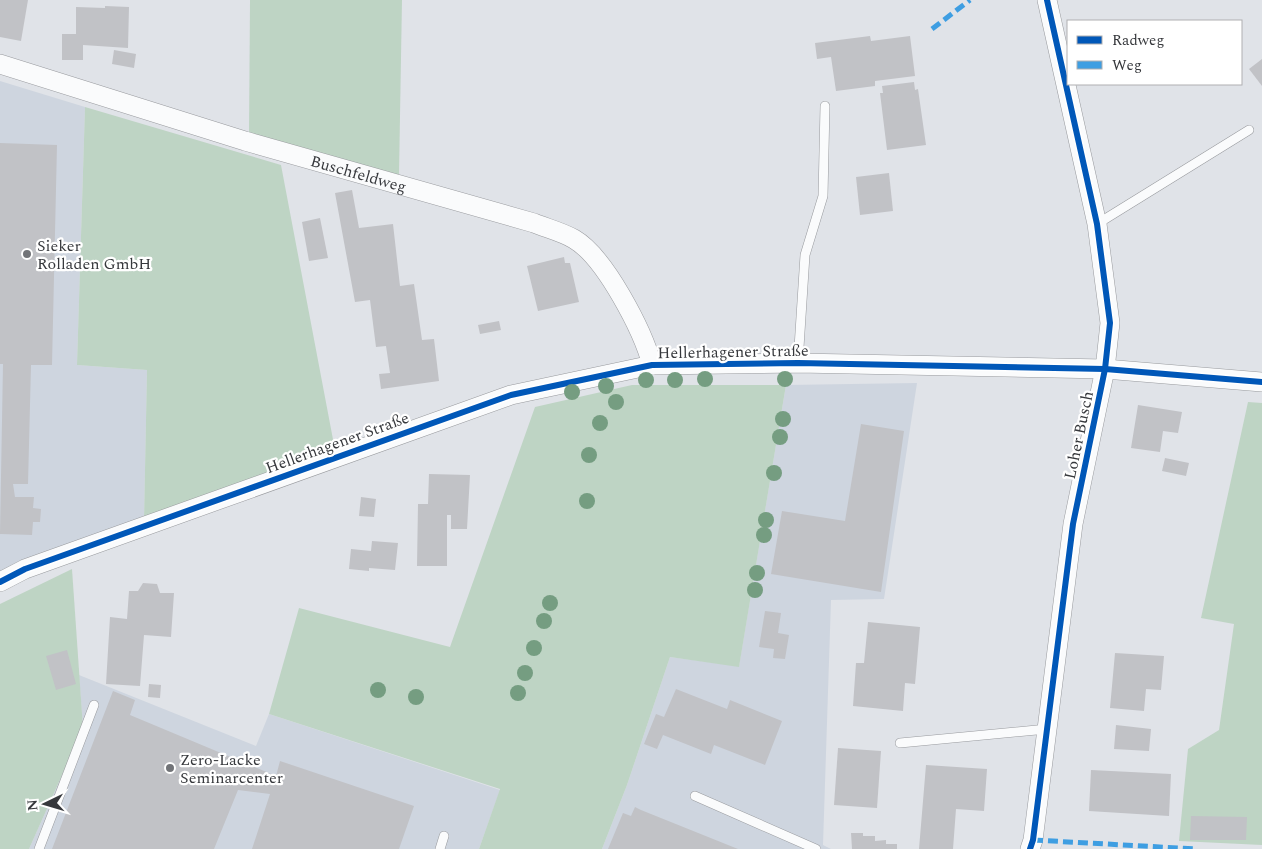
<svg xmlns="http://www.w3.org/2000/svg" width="1262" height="849" viewBox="0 0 1262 849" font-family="Spectral,serif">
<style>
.built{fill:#ced5df}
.green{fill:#bed4c4}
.building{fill:#c1c2c6}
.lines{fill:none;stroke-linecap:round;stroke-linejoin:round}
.service-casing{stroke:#989a9e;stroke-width:10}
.minor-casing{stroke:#989a9e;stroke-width:20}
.service{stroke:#fafbfc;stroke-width:9}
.minor{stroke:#fafbfc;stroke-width:19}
.quiet{stroke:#3e9ee2;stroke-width:5;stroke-dasharray:10 5;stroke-linecap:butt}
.cycleway-casing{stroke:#fff;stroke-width:9}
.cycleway{stroke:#0057b8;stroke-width:6}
.tree{fill:#759d81}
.poi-dot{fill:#727478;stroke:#fff;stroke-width:2}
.labels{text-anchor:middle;stroke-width:4.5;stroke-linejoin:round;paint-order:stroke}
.street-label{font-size:16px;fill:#36383c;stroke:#fff}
.poi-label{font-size:16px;fill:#36383c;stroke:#fff;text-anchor:start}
</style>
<rect width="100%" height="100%" fill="#e0e3e8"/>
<g class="built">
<path d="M0 81 85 107 77 365 147 370 144 520 0 576Z"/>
<path d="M917 383 884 599 831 600 823 845 831 849H602L627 785 670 657 739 666 786 385Z"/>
<path d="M79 675 256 746 269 714 500 790 479 849H29L83 728Z"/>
</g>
<g class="green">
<path d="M250 0H402L399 175 249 133Z"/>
<path d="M85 107 281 165 335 450 144 520 147 370 77 365Z"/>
<path d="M632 385H786L739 667 670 657 627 785 602 849H479L500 789 269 714 299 608 450 647 535 407Z"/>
<path d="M1248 402 1262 403V845L1179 841 1188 749 1219 730 1234 624 1201 618Z"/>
<path d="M72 569 83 728 29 849H0V604Z"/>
</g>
<g class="building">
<path d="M0 0H28L21 41 0 37Z"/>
<path d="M105 6 129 7 128 48 83 45V60H62V34H76V7L105 8Z"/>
<path d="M870 36 871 41 910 36 915 76 875 81V86L836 91 831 57 817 59 815 43Z"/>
<path d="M114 50 136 54 134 68 112 64Z"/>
<path d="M1262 59V86L1249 69Z"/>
<path d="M914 82 915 90 918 89 926 145 887 150 880 93H883L882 86Z"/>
<path d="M0 143 57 145 52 365H31L28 484H13L15 497H34L33 508 41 509 40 522H33L32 535 0 534 3 364H0Z"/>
<path d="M889 173 893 211 860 215 856 177Z"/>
<path d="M352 190 359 228 393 224 400 286 414 284 422 340 434 339 439 381 381 389 379 374 390 373 386 346 376 347 370 300 355 302 335 193Z"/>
<path d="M320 218 328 258 309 261 302 222Z"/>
<path d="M564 257 565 263H570L579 302 538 311 527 266Z"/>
<path d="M499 321 501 330 480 334 478 325Z"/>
<path d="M1138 405 1182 412 1178 433 1163 431 1160 452 1131 448Z"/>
<path d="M861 424 904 431 881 592 771 574 782 511 845 521Z"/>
<path d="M1165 458 1189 463 1186 476 1162 471Z"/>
<path d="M429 474 470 475 467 529H451V515H447V566H417L418 504H428Z"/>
<path d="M361 497 376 499 374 517 359 516Z"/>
<path d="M372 541 398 543 395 570 369 568V571L349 569 351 549 371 551Z"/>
<path d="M143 583 157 584 160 593H174L171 637 144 635 140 686 106 684 110 617 127 619 129 591H138Z"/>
<path d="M765 611 781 613 778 633 789 635 785 659 773 658 774 649 759 647Z"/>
<path d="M868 622 920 627 915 684 905 683 903 711 853 706 856 663H864Z"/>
<path d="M67 650 76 684 56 690 46 656Z"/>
<path d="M1115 653 1164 656 1161 690 1146 689 1144 711 1110 708Z"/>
<path d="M149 684 161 685 160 698 148 697Z"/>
<path d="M676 689 727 709 730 700 782 721 765 765 714 745 711 754 663 735 657 749 644 744 656 714 664 717Z"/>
<path d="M113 691 135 700 130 715 276 776 280 761 414 806 399 849H252L270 794 238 790 214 849H52Z"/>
<path d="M1116 725 1151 729 1149 751 1114 749Z"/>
<path d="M838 748 881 751 877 808 834 805Z"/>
<path d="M926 765 987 769 984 811 956 809 953 849H919Z"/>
<path d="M1091 770 1171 774 1169 816 1089 811Z"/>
<path d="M635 807 641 810 738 849H608L623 813 631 816Z"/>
<path d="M1191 816 1247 817 1246 840H1190Z"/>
<path d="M851 833H863V836H875V841L886 840V844H897V849H852Z"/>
</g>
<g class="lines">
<defs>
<g id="service">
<path d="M1097 224 1249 130"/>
<path d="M798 363 805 255 823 196 825 106"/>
<path d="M900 743 1047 729"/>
<path d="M695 796 816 849"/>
<path d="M39 849 94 705"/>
<path d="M440 849 444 836"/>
</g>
<g id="minor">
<path id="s1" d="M0 64 245 141 534 223C546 228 562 232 574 239 605 257 643 331 652 365"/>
<path d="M0 582 25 569 511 395 652 365 798 363 1105 369 1262 382"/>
<path d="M1030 849 1033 840 1073 524 1105 369 1110 323 1097 224 1047 0"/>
</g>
</defs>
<use href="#service" class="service-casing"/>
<use href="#minor" class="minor-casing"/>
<use href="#service" class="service"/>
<use href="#minor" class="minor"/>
<g class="quiet">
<path d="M932 29 970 0"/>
<path d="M1033 840 1197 849"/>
</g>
<defs>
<g id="cycleway">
<path d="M0 582 25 569 511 395 652 365 798 363 1105 369 1262 382"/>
<path d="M1030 849 1033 840 1073 524 1105 369 1110 323 1097 224 1047 0"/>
</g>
</defs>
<use href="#cycleway" class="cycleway-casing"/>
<use href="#cycleway" class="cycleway"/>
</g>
<g class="tree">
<circle cx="705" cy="379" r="8"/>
<circle cx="785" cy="379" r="8"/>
<circle cx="646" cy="380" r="8"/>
<circle cx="675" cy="380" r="8"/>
<circle cx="606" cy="386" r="8"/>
<circle cx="572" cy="392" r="8"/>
<circle cx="616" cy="402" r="8"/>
<circle cx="783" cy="419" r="8"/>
<circle cx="600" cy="423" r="8"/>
<circle cx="780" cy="437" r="8"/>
<circle cx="589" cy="455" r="8"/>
<circle cx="774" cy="473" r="8"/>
<circle cx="587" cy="501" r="8"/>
<circle cx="766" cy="520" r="8"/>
<circle cx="764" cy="535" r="8"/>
<circle cx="757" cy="573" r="8"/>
<circle cx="755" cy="590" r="8"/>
<circle cx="550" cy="603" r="8"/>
<circle cx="544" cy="621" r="8"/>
<circle cx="534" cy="648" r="8"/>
<circle cx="525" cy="673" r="8"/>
<circle cx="378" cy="690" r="8"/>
<circle cx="518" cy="693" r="8"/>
<circle cx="416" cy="697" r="8"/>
</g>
<g class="poi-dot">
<circle cx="27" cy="254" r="5"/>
<circle cx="170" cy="768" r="5"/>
</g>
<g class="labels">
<g class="street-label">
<text dy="6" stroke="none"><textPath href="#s1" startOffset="375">Buschfeldweg</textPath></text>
<text transform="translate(733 351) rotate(-1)" y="6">Hellerhagener Straße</text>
<text transform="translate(1078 435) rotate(-78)" y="6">Loher Busch</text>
<text transform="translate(337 442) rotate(-20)" y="6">Hellerhagener Straße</text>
</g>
<g class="poi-label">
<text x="37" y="251">Sieker<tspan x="37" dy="18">Rolladen GmbH</tspan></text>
<text x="180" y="765">Zero-Lacke<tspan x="180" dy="18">Seminarcenter</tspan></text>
</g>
</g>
<rect x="1067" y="20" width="175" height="65" fill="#ffffff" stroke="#afafb1"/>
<rect x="1077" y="36" width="25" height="8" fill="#0057b8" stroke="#afafb1"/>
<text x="1112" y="45" font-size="15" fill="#36383c">Radweg</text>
<rect x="1077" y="61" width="25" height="8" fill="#3e9ee2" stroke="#afafb1"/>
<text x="1112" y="70" font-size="15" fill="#36383c">Weg</text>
<g transform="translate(45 804) rotate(265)" stroke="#ffffff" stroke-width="4" paint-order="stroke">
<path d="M0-4L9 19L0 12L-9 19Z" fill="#36383c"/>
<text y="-8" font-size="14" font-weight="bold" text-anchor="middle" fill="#36383c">N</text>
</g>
</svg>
